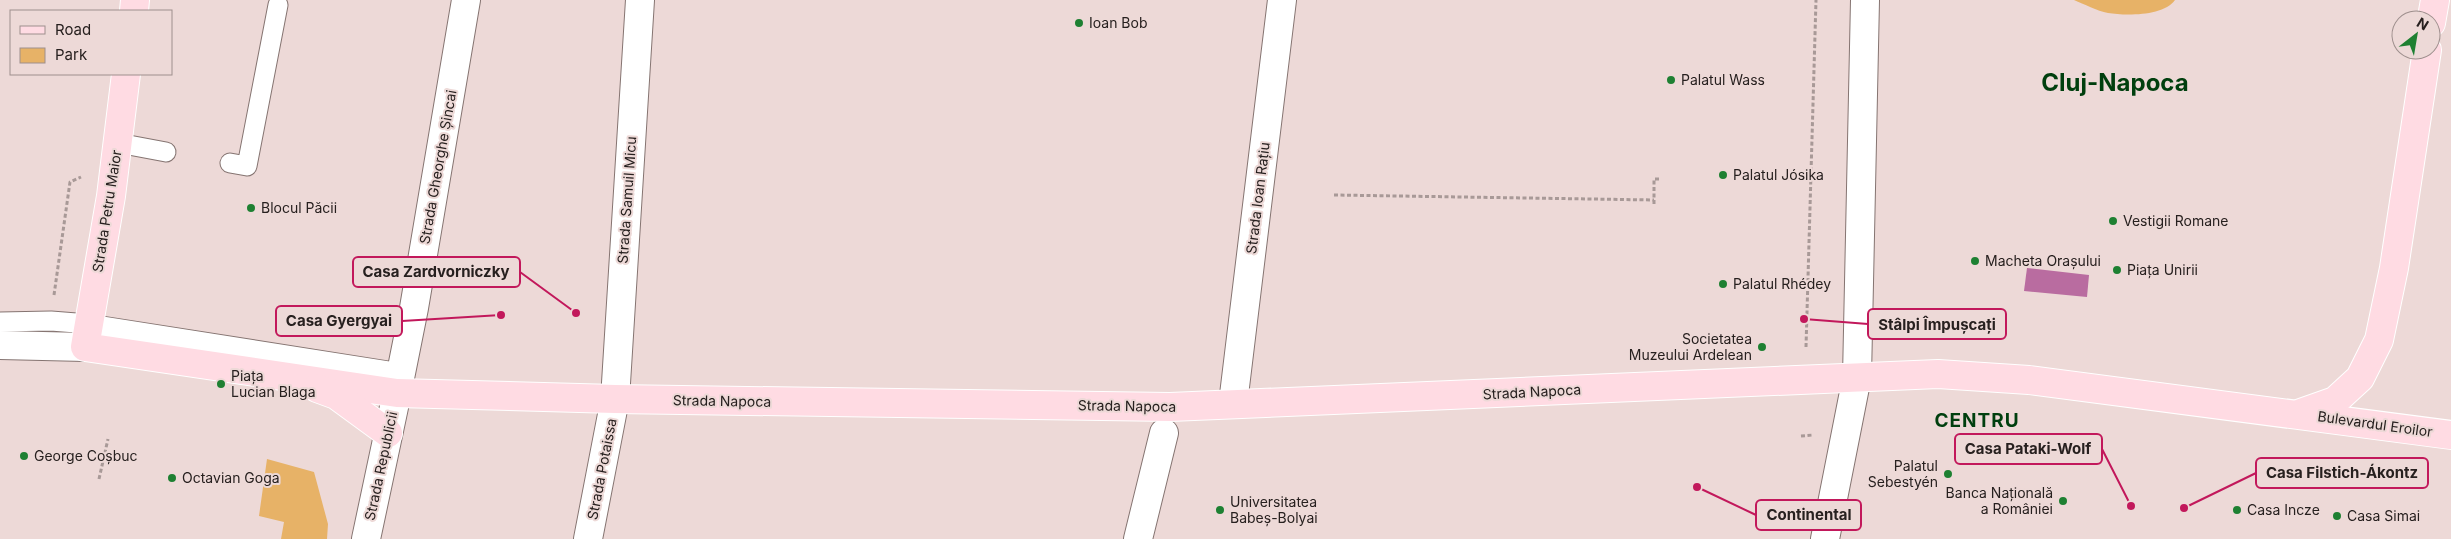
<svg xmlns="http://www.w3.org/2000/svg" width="2451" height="539" viewBox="0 0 2451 539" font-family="Inter,sans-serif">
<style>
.green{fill:#e7b267}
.water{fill:#b96ca0}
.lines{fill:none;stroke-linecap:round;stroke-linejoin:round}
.lane-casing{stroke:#857471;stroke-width:21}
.street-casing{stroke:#857471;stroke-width:30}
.secondary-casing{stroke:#857471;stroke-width:30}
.primary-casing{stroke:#fff;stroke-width:30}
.path{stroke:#a89997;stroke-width:3;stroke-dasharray:4 2.5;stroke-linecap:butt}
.lane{stroke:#fff;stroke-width:19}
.street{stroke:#fff;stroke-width:28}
.secondary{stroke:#fff;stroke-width:28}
.primary{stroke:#ffdbe3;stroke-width:28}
.poi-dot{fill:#1e8032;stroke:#edd9d7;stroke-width:2}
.labels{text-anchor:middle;stroke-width:4;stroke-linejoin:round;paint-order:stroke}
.poi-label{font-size:14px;fill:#27201f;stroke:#edd9d7;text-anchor:start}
.street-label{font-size:14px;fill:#27201f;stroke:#edd9d7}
.district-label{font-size:19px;font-weight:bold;letter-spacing:1px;fill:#003f0e;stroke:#edd9d7}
.town-label{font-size:24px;font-weight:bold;fill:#003f0e;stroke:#edd9d7}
.leader{fill:none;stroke:#c2185b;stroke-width:2}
.callout-dot{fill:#c2185b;stroke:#edd9d7;stroke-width:2}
.callout{fill:#edd9d7;stroke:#c2185b;stroke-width:2}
.callout-label{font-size:15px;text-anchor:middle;font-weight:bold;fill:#27201f}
</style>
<rect width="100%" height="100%" fill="#edd9d7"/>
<g class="green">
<path d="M2074 0H2175C2164 16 2126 16 2108 13 2097 11 2084 4 2074 0Z"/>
<path d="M267 459 314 472 328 524 327 539H281L284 522 259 516Z"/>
</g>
<path class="water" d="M2027 268 2089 275 2087 297 2024 291Z"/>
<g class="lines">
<defs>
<g id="lane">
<path d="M118 143 166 152"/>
<path d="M230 163 247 166 278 5"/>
<path d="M0 322 51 321 89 324 401 373"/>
</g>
<g id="street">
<path d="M397 393 414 308 466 0"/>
<path d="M1234 395 1282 0"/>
<path d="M588 539 615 399 640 0"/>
<path d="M1138 539 1164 433"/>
<path d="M1825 539 1857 377 1865 0"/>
</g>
<g id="secondary">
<path d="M0 345 85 347"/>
<path d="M366 539 397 393"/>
</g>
<g id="primary">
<path d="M134 11 135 0"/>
<path d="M2431 23 2435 0"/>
<path d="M126 74 111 196 85 347 397 393 615 399 1170 407 1938 374 2029 380 2451 435"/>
<path d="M317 388 336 395 388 433"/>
<path d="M2301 413 2335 401 2360 378 2379 340 2394 268 2427 50"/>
</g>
</defs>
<use href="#lane" class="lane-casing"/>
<use href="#street" class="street-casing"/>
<use href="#secondary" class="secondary-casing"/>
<use href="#primary" class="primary-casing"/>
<g class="path">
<path d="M1785 179 1811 177"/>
<path d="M1334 195 1654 200"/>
<path d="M1654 204V179H1661"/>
<path d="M54 295 70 182 81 177"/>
<path d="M1806 347 1816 0"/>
<path d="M1801 436 1813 435"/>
<path d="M99 479 108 439"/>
</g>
<use href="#lane" class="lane"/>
<use href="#street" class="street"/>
<use href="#secondary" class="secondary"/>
<use href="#primary" class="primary"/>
</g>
<g class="poi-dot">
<circle cx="1079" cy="23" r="5"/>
<circle cx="1671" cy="80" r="5"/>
<circle cx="1723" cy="175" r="5"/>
<circle cx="251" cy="208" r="5"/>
<circle cx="2113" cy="221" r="5"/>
<circle cx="1975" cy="261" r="5"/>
<circle cx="2117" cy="270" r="5"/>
<circle cx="1723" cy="284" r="5"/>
<circle cx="1762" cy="347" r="5"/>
<circle cx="221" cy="384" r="5"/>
<circle cx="24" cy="456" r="5"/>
<circle cx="1948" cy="474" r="5"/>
<circle cx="172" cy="478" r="5"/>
<circle cx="2063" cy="501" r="5"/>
<circle cx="1220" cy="510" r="5"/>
<circle cx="2237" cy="510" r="5"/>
<circle cx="2337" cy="516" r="5"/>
</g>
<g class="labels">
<g class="poi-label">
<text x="1089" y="28">Ioan Bob</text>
<text x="1681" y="85">Palatul Wass</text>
<text x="1733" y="180">Palatul Jósika</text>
<text x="261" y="213">Blocul Păcii</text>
<text x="2123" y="226">Vestigii Romane</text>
<text x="1985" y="266">Macheta Orașului</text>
<text x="2127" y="275">Piața Unirii</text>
<text x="1733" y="289">Palatul Rhédey</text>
<text x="1752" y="344" text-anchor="end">Societatea<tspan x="1752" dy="16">Muzeului Ardelean</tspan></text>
<text x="231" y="381">Piața<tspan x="231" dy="16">Lucian Blaga</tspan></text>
<text x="34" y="461">George Coșbuc</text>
<text x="1938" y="471" text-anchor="end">Palatul<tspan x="1938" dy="16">Sebestyén</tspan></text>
<text x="182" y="483">Octavian Goga</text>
<text x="2053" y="498" text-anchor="end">Banca Națională<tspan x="2053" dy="16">a României</tspan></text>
<text x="1230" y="507">Universitatea<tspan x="1230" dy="16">Babeș-Bolyai</tspan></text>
<text x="2247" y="515">Casa Incze</text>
<text x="2347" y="521">Casa Simai</text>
</g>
<g class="street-label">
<text transform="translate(438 167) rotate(-80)" y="5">Strada Gheorghe Șincai</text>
<text transform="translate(1258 198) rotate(-83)" y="5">Strada Ioan Rațiu</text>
<text transform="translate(627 200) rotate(-86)" y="5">Strada Samuil Micu</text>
<text transform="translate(107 211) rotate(-81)" y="5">Strada Petru Maior</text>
<text transform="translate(1532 392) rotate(-3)" y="5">Strada Napoca</text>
<text transform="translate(722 401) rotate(1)" y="5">Strada Napoca</text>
<text transform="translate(1127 406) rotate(1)" y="5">Strada Napoca</text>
<text transform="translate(2375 424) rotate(8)" y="5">Bulevardul Eroilor</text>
<text transform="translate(381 466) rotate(-78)" y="5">Strada Republicii</text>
<text transform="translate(602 469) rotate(-79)" y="5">Strada Potaissa</text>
</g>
<g class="district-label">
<text x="1977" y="427">CENTRU</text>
</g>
<g class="town-label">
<text x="2115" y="91">Cluj-Napoca</text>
</g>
</g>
<path class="leader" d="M576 313L520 272M501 315L402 321M1804 319L1868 324M2131 506L2102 449M2184 508L2256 473M1697 487L1756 515"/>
<g class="callout-dot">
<circle cx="576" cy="313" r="5"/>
<circle cx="501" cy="315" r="5"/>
<circle cx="1804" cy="319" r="5"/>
<circle cx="2131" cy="506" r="5"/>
<circle cx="2184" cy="508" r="5"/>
<circle cx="1697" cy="487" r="5"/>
</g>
<g class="callout">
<rect x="353" y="257" width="167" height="30" rx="5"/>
<rect x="276" y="306" width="126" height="30" rx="5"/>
<rect x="1868" y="309" width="138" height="30" rx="5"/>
<rect x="1955" y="434" width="147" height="30" rx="5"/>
<rect x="2256" y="458" width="172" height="30" rx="5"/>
<rect x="1756" y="500" width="105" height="30" rx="5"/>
</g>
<g class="callout-label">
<text x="436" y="277">Casa Zardvorniczky</text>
<text x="339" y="326">Casa Gyergyai</text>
<text x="1937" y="330">Stâlpi Împușcați</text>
<text x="2028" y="454">Casa Pataki-Wolf</text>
<text x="2342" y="478">Casa Filstich-Ákontz</text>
<text x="1809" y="520">Continental</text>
</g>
<rect x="10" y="10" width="162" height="65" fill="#edd9d7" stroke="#9e8f8d"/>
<rect x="20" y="26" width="25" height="8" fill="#ffdbe3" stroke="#9e8f8d"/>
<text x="55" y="35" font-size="15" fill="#27201f">Road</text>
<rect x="20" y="48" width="25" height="15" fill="#e7b267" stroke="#9e8f8d"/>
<text x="55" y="60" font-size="15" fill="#27201f">Park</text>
<g transform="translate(2416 35) rotate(31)"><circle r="24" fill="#edd9d7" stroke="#9e8f8d"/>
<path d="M0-4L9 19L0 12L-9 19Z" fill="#1e8032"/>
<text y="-8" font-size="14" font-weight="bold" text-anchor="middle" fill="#27201f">N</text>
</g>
</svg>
